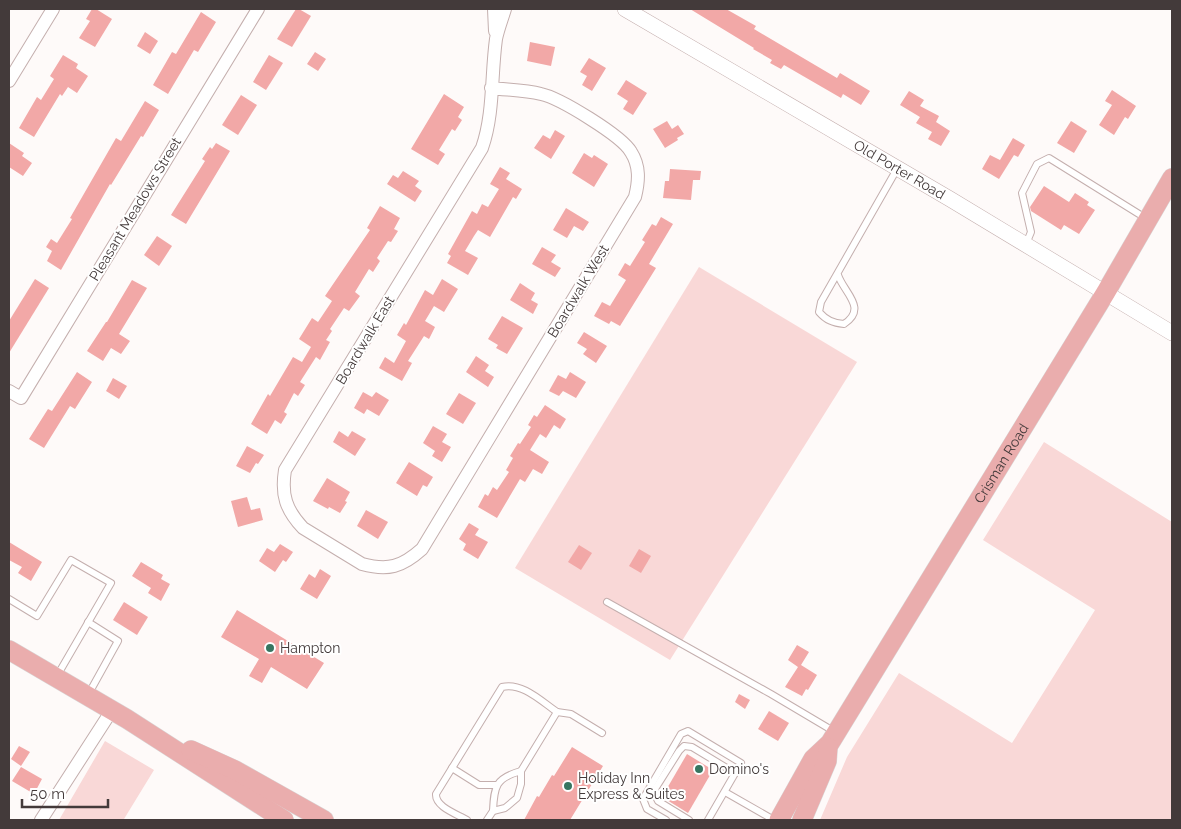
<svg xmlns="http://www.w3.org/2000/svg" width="1181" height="829" viewBox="0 0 1181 829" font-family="Raleway,sans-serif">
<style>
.green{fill:#f9d8d7}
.building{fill:#f2a8a7}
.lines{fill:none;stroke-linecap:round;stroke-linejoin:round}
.service-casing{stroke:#c4afae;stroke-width:8}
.minor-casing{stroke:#c4afae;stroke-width:14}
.tertiary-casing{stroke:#c4afae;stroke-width:16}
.primary-casing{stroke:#d9d8d8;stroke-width:20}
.service{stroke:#fff;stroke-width:6}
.minor{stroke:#fff;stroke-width:12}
.tertiary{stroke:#fff;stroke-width:15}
.primary{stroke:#eaadad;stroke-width:19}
.poi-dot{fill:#377560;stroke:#fff;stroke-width:2}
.labels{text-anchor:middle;stroke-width:4;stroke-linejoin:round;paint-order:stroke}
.street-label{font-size:14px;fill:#433a3a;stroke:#fff}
.poi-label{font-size:14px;fill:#433a3a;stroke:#fff;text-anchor:start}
</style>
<rect width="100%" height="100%" fill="#fefaf9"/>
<g class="green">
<path d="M699 267 857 362 670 660 515 568Z"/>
<path d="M1044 442 1172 522V820H820L847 757 899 673 1012 743 1095 610 983 540Z"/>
<path d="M105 741 154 770 124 819 126 820H59Z"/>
</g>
<g class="building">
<path d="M92 9H96L112 19 95 47 79 38 90 21 86 19Z"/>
<path d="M296 9H299L311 16 292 47 277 39Z"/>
<path d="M690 9H726L756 26 754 29 837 78 840 73 870 91 861 105 843 94 841 98 784 65 781 69 770 63 772 60 753 49 754 48Z"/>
<path d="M201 12 216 22 198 52 194 50 168 94 153 85 172 52 176 54Z"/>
<path d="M145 32 158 41 150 54 137 46Z"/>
<path d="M530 42 555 47 551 66 527 61Z"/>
<path d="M315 52 326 59 318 71 307 64Z"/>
<path d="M63 55 78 64 76 68 88 76 77 93 68 87 62 96 60 94 34 137 19 128 37 97 41 100 54 79 50 76Z"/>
<path d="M269 55 283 63 266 90 253 82Z"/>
<path d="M589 58 606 68 592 91 582 85 587 76 580 72Z"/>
<path d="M626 80 647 93 633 115 623 109 628 101 617 94Z"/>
<path d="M1112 90 1136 106 1128 119 1125 117 1114 135 1099 125 1112 105 1105 101Z"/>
<path d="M909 91 924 100 920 106 939 116 936 122 950 131 941 146 928 139 932 132 916 123 920 117 900 105Z"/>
<path d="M444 94 464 107 458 117 462 120 455 131 452 129 439 150 445 154 438 165 411 149Z"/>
<path d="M241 95 257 105 238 135 222 125Z"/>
<path d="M145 101 159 110 143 137 141 136 111 185 110 184 61 270 47 261 52 251 46 247 51 239 57 243 72 219 70 218 116 138 121 141Z"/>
<path d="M667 121 672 129 678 125 684 134 677 138 678 140 665 148 653 129Z"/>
<path d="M1071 121 1087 131 1074 153 1057 143Z"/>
<path d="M555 130 565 136 551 159 534 148 543 135 550 139Z"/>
<path d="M1013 138 1025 145 1018 157 1014 155 999 179 982 169 990 155 1000 160Z"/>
<path d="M9 143 24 153 22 156 32 163 23 176 9 167Z"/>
<path d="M216 143 230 151 186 224 171 215 205 161 202 159 210 147 212 149Z"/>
<path d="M584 153 592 158 594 155 608 164 594 187 572 173Z"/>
<path d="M500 167 510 173 506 179 522 189 516 199 513 197 490 237 478 230 474 236 465 251 478 258 468 275 447 263 451 256 448 254 472 211 477 214 482 204 488 207 499 189 490 184Z"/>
<path d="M670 169 701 171 700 180H693L691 200 663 198 665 181H669Z"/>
<path d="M403 171 419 181 415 186 422 191 415 202 387 184 393 175 398 178Z"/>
<path d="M1044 186 1069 202 1075 193 1089 202 1087 205 1095 210 1079 234 1064 225 1061 230 1031 211 1030 207Z"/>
<path d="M380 206 400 218 394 229 398 231 391 242 388 241 377 258 380 261 373 272 369 269 355 292 360 296 349 311 344 308 330 329 332 331 326 340 330 342 320 360 316 357 300 382 305 385 298 396 294 393 284 412 287 414 281 424 275 420 267 434 251 424 268 394 270 396 293 357 302 362 311 347 299 339 312 318 318 322 332 301 325 296 370 230 367 228Z"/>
<path d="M566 208 589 222 583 231 574 226 567 238 553 230Z"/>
<path d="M661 217 673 224 649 264 656 268 620 326 611 321 609 324 594 316 602 302 610 306 626 280 618 275 625 263 630 266 645 242 642 240 652 224 656 226Z"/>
<path d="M157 236 172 246 159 266 144 255Z"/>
<path d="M542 247 556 255 551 262 561 268 555 277 532 264Z"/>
<path d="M35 279 49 288 9 353V321Z"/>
<path d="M442 279 458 289 444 312 434 306 425 321 435 327 429 339 424 336 408 361 412 363 402 381 379 368 385 357 394 363 406 341 397 335 404 323 406 325 425 290 433 295Z"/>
<path d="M132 280 147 288 119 334 130 341 121 354 111 348 103 361 87 351 106 322H107Z"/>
<path d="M520 283 535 293 531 300 538 304 533 314 510 300Z"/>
<path d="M502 316 523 328 507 354 496 348 498 345 488 339Z"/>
<path d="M584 332 607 346 596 363 583 354 587 349 577 343Z"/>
<path d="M476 356 489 365 485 371 494 377 488 387 466 372Z"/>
<path d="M77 372 92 382 75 409 70 406 44 448 29 439 48 409 52 411Z"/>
<path d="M570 372 586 382 576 398 563 391 559 396 549 391 558 375 566 379Z"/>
<path d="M113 378 127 386 119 399 106 391Z"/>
<path d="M363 392 372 397 376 392 389 400 379 416 367 409 364 414 354 408Z"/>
<path d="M459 393 476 403 463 424 446 414Z"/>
<path d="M545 405 566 419 560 429 554 425 546 438 540 434 530 450 549 462 542 474 533 469 525 482 520 479 497 518 478 507 485 494 488 496 493 487 497 490 509 472 506 470 513 458 510 456 518 443 520 444 531 427 528 425 534 415 537 417Z"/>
<path d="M433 426 447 434 442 442 451 447 442 462 432 456 435 451 423 443Z"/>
<path d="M339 431 348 437 352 431 366 439 355 456 333 442Z"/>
<path d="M247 446 264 455 258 464 256 463 250 473 236 466Z"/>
<path d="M409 462 433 477 427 487 423 485 417 496 396 483Z"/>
<path d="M327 478 350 492 345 501 347 502 340 513 329 507 328 509 313 501Z"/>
<path d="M247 497 251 510 260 508 263 520 238 527 231 501Z"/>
<path d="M366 510 388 522 378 539 357 526Z"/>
<path d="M469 523 479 529 475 535 488 542 478 559 463 550 466 544 459 539Z"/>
<path d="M9 542 42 562 31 581 18 573 22 567 9 560Z"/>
<path d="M280 544 293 552 286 562 283 560 275 572 259 561 267 548 274 552Z"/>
<path d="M579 545 592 553 581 570 568 562Z"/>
<path d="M639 549 651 556 641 573 629 566Z"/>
<path d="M141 562 163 575 161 579 170 584 161 601 148 593 151 588 132 576Z"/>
<path d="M320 569 331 576 317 599 300 589 309 574 315 578Z"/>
<path d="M124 602 148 617 137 635 113 620Z"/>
<path d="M237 610 324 663 307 689 271 667 262 683 249 676 259 659 221 637Z"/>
<path d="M797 645 809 652 801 665 817 675 808 690 806 689 802 696 785 687 798 667 788 660Z"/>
<path d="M739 694 750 700 745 709 735 702Z"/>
<path d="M769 711 789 723 778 741 758 729Z"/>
<path d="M19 746 30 752 21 766 11 759Z"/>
<path d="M572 747 603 766 570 820H524L537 796 539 797 552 775 554 776Z"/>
<path d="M687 754 713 770 688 813 662 797Z"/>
<path d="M21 767 42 779 34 794 12 781Z"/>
</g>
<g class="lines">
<defs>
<g id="service">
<path d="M1026 244 1031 232 1022 193 1037 164 1049 158 1147 219"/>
<path d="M838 275C844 293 868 308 844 324 833 323 826 320 819 312L821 302 897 169"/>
<path d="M9 599 37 616 71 560 111 583 57 676"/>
<path d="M607 602 771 694 835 732"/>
<path d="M88 695 118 641 88 622"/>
<path d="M557 712 571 714 602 733"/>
<path d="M452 768 479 785H496"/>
<path d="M725 792 774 820"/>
<path d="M493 811C494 786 496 778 521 771"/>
<path d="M467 820C457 814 435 807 436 794L502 687C522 682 541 701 557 712L521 771V784L517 798 505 808 493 811 487 820"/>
<path d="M666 820 647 809 643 799 681 734 688 731 741 763 708 820"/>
<path d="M689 820 658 801 655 795V789L679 751 684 746 692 747 735 773"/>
</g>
<g id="minor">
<path d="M494 9 495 31"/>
<path d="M9 81 53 9"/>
<path d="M491 88C508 90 525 90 541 94 560 98 622 136 631 152 640 166 639 181 635 197L422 549C402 567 388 571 362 564L303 528C286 510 281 495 285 470L482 148C494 114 491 75 496 39 498 29 502 19 505 9"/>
<path d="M9 391 21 398 258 9"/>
<path d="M41 820 112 710"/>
</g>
<g id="tertiary">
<path id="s1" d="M625 9 950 199 1172 333"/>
</g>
<g id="primary">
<path d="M9 650 127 719 284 820"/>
<path d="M191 750 235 770 324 820"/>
<path id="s2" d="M779 820 813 759 830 743 1106 292 1172 178"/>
<path d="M802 820 827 761 828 747"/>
</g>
</defs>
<use href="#service" class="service-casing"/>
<use href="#minor" class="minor-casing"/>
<use href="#tertiary" class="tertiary-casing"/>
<use href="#primary" class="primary-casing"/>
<use href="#service" class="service"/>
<use href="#minor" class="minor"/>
<use href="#tertiary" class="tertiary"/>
<use href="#primary" class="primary"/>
</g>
<g class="poi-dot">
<circle cx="270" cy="648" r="5"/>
<circle cx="699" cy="769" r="5"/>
<circle cx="568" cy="786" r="5"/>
</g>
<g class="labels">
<g class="street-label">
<text dy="5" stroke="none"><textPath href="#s1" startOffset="318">Old Porter Road</textPath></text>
<text transform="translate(135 209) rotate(-59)" y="5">Pleasant Meadows Street</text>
<text transform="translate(578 291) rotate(-59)" y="5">Boardwalk West</text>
<text transform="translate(365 340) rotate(-59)" y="5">Boardwalk East</text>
<text dy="5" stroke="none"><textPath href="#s2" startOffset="421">Crisman Road</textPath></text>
</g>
<g class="poi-label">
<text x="280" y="653">Hampton</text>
<text x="709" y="774">Domino's</text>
<text x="578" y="783">Holiday Inn<tspan x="578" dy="16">Express &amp; Suites</tspan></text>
</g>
</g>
<rect width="1181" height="829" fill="none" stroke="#433a3a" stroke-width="20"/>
<path d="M22 799v8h86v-8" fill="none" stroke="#433a3a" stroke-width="2.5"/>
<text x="30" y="799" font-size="15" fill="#433a3a" stroke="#ffffff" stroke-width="4" paint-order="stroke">50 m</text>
</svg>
